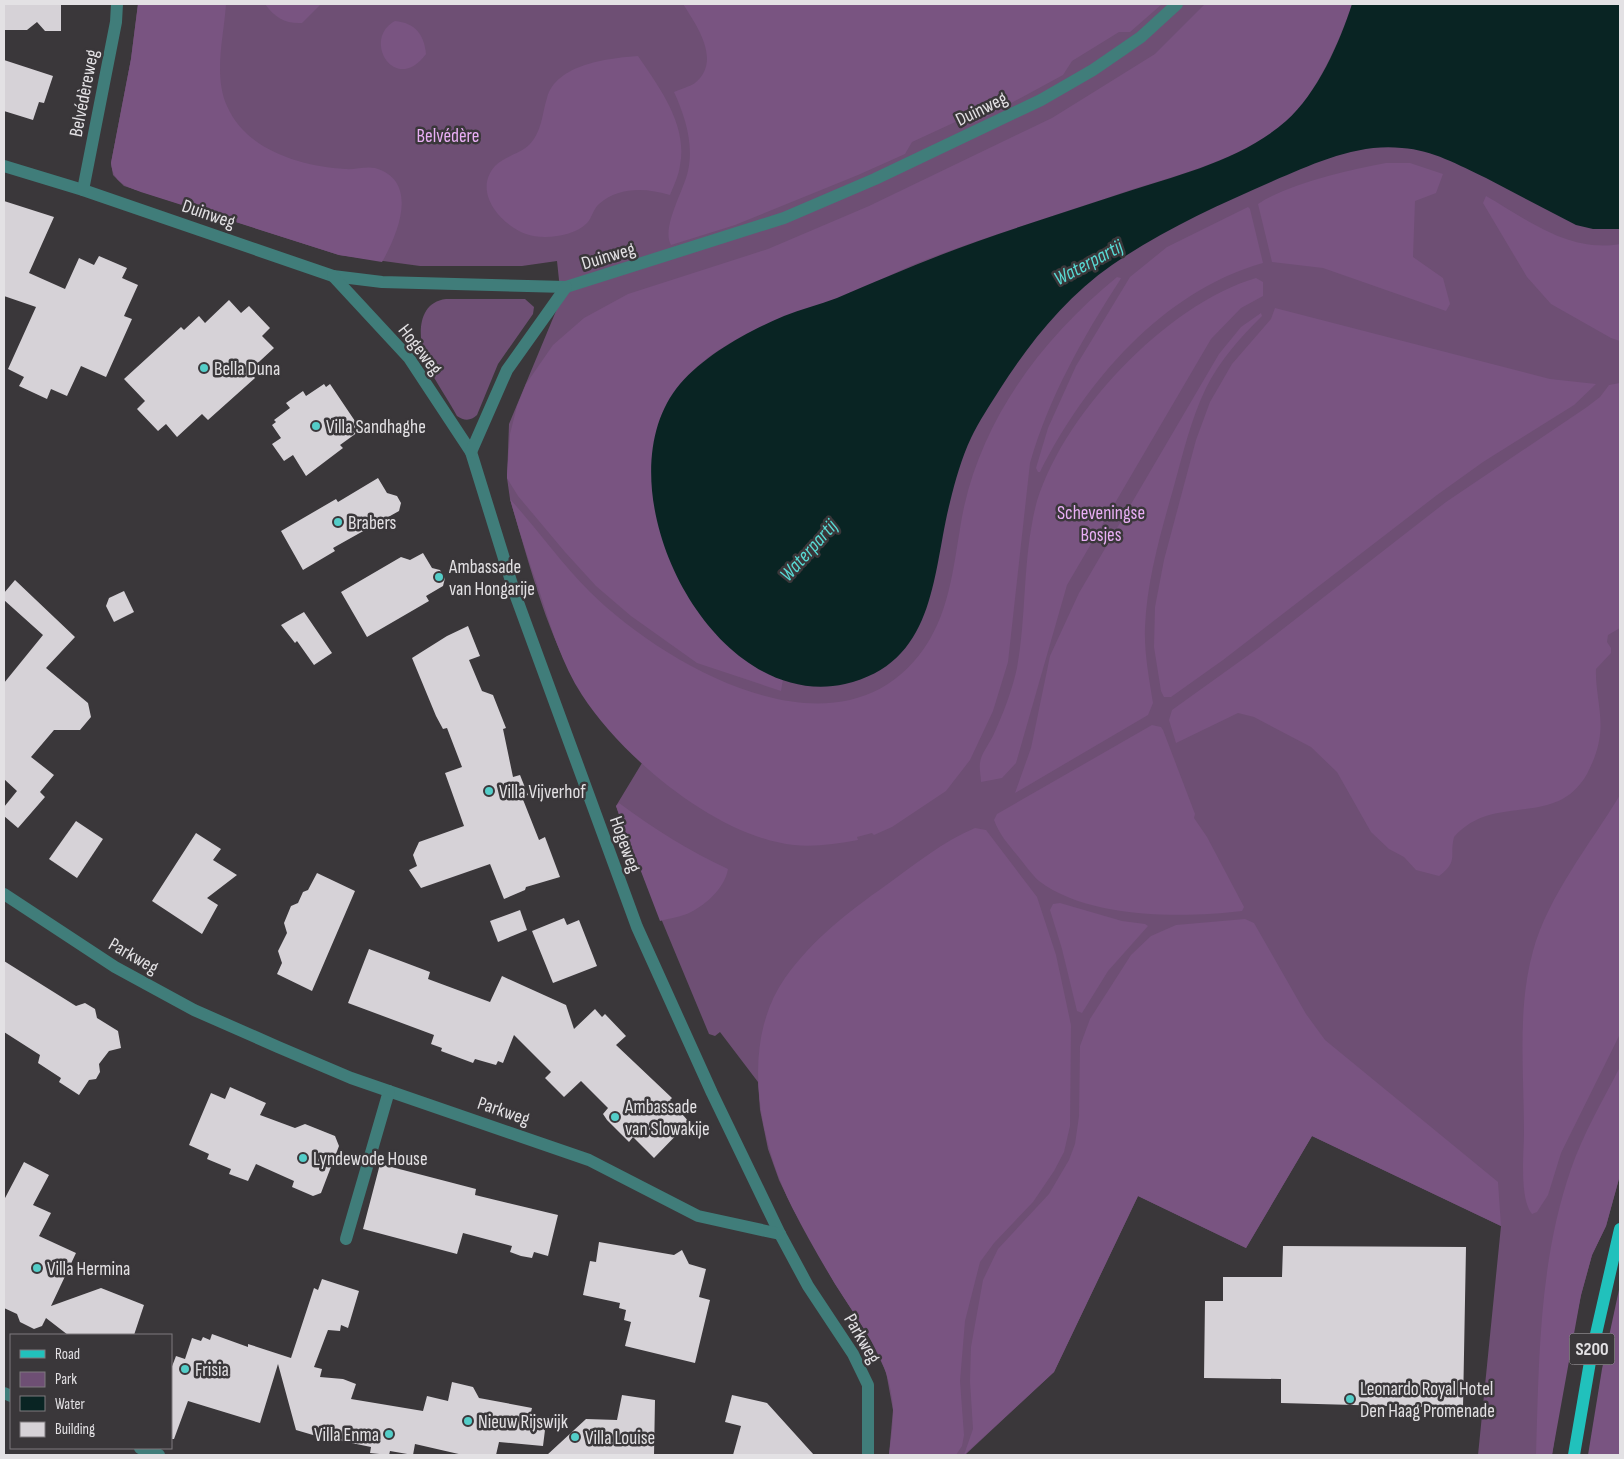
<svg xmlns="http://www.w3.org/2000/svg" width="1624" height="1459" viewBox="0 0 1624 1459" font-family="'Sofia Sans Condensed',sans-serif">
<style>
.green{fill:#6e4f74}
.forest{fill:#795481}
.water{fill:#092423}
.building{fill:#d6d2d7}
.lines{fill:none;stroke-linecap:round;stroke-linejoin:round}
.minor{stroke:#407d7a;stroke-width:12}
.major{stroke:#21c1bc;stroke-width:12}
.poi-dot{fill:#54cdc8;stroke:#3a373a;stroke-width:2}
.labels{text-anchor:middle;stroke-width:5;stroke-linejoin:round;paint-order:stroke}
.shield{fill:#3a373a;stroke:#b0aeb1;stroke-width:1}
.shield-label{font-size:18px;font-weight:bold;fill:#e3e1e4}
.street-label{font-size:19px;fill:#e3e1e4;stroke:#3a373a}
.park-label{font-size:19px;fill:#e9aff5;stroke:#3a373a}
.poi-label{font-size:19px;fill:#e3e1e4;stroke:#3a373a;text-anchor:start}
.water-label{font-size:20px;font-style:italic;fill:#58d9d3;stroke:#3a373a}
</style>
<rect width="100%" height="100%" fill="#3a373a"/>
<g class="green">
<path d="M138 4H1620V1175L1606 1226 1592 1255 1581 1295 1564 1376 1552 1455H1478L1501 1226 1312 1136 1246 1248 1138 1196 1054 1372 965 1455H889L893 1410 886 1372 871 1340 834 1282 793 1209 779 1180 768 1149 760 1110 758 1082 720 1032 715 1036 709 1034 623 827 616 806 642 763C620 741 598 720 582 693 547 636 529 563 510 499L507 478 509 424 561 299 557 261 522 266H420L339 255 124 186 113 175 111 163 131 59Z"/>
<path d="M525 299 534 307 533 314 498 364 477 415C471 421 464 421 457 416 448 399 436 383 428 366 418 343 414 303 446 299Z"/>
</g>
<g class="forest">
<path d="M138 4H226C224 36 213 75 227 106 246 150 300 166 345 169 354 170 366 166 375 168 420 181 398 234 382 262L339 255 144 193C127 187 113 183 111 163L131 59Z"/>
<path d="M265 4H321L302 23C286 24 275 18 265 4Z"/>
<path d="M683 4H1162L1130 32H1119L1072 61 1063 75 976 122 964 118 912 142 905 154 858 175 735 225 671 245C661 228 684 190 688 171 694 144 685 116 674 92 680 89 689 87 695 83 722 61 697 26 683 4Z"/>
<path d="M1205 4H1352C1341 38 1315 96 1288 120 1244 158 1184 173 1130 190 1066 212 1001 232 938 255 901 268 867 288 831 301 777 319 718 339 680 384 641 429 649 504 669 556 690 609 727 661 783 679L781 691 697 663 631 616 596 586 565 552 518 496 507 478V474L510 434 517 406 526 384 553 345 584 318 628 294 768 249 869 206 1052 118 1155 54Z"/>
<path d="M395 21C415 23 424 34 426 54 395 96 361 39 395 21Z"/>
<path d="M638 56C659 87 688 125 680 165 679 175 674 185 670 195 647 188 619 186 599 204 593 209 592 218 587 223 574 237 542 240 526 234 501 225 472 192 495 166 505 156 520 154 530 144 542 131 542 114 547 98 556 64 609 58 638 56Z"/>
<path d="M1386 163H1410L1443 174 1436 193 1415 201 1413 257 1443 278 1450 304 1446 311 1323 268 1272 262 1258 204C1290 183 1349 170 1386 163Z"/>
<path d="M1486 196C1528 220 1569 253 1620 244V341L1611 338 1551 304 1527 277 1483 203Z"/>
<path d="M1248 207 1250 209 1263 263C1163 291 1085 382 1040 472H1038L1036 468 1048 428 1076 366 1130 277 1167 247Z"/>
<path d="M1117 277 1121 278 1120 280C1083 337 1049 397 1030 463L1008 662 993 711 970 760 946 791 892 827 874 835 872 833 857 837 858 840C836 844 815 847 794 845 717 837 623 758 582 695 562 664 551 628 540 593 529 562 519 531 510 499 537 529 561 563 590 592 669 670 851 772 930 639 953 600 955 550 964 507 985 414 1044 337 1117 277Z"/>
<path d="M1256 278 1263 282V296L1241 308 1211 339 1067 585 1016 763 1002 778 981 782C981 776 979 769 980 763 981 754 989 744 993 736 1003 714 1012 691 1017 668 1026 619 1023 567 1033 518 1051 425 1165 304 1256 278Z"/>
<path d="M1275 308 1550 379 1596 384 1574 405 1483 462 1437 495 1223 660 1171 697H1164L1161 691 1154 647 1155 607 1164 560 1196 440 1210 402 1232 364 1271 319Z"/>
<path d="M1261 313 1262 316C1240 338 1220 360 1206 388 1191 419 1183 453 1174 486 1161 532 1147 579 1145 627 1144 652 1149 678 1153 703L1148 715 1015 793 1031 748 1050 656 1079 593 1219 354 1241 327Z"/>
<path d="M1620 383V628L1608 635 1607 642 1611 648V653L1596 669C1595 693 1604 717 1599 741 1597 753 1592 764 1587 774 1555 830 1494 791 1454 837 1449 856 1459 861 1439 876L1416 870 1404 857 1389 849 1371 832 1337 772 1311 747 1254 717 1238 713 1176 743 1169 720 1172 710 1257 649 1446 502 1587 407 1600 397 1609 385Z"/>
<path d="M1152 725 1161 727 1163 730 1195 814 1194 818 1207 837 1244 907 1242 911C1183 918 1089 919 1039 881 1031 874 1024 863 1017 855 1008 844 999 834 994 820L997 814Z"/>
<path d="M1620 795V1034L1561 1153 1548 1195 1537 1212 1532 1214C1519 1198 1524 1153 1524 1132 1524 1073 1517 1008 1533 951 1548 896 1591 843 1620 795Z"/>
<path d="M619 803C654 829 689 851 728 869 725 887 707 904 691 912 682 917 670 918 660 921L616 806Z"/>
<path d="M975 828 986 830 1037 897 1056 955 1071 1025 1070 1126 1064 1152 1054 1171 1033 1202 994 1243 980 1262 965 1321 960 1381 964 1435 962 1446 956 1455H889C891 1436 895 1417 892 1398 887 1356 857 1319 835 1284 820 1259 805 1233 792 1207 759 1141 739 1044 785 978 812 940 848 912 885 886 913 866 943 841 975 828Z"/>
<path d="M1060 903 1122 921 1145 924 1148 926 1108 971 1082 1013 1077 1011 1062 949 1050 910 1053 904Z"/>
<path d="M1245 919 1254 923 1306 1014 1325 1040 1498 1182 1501 1226 1312 1136 1246 1248 1138 1196 1054 1372 964 1455 973 1429 970 1381 971 1347 983 1280 998 1249 1049 1194 1069 1160 1075 1144 1079 1116 1080 1046 1090 1019 1131 955 1151 936 1176 925Z"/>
<path d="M1620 1067V1175L1606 1226 1592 1255 1581 1295 1552 1455H1536C1539 1359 1539 1261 1571 1169 1583 1134 1603 1100 1620 1067Z"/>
<path d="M1620 1285V1455H1588L1602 1369Z"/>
</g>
<path class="water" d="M1352 4H1620V229H1593L1576 225C1546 209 1516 194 1486 178 1458 165 1433 150 1402 148 1357 143 1313 164 1273 181 1218 205 1161 231 1112 265 1066 297 1030 342 1000 389 990 405 979 421 971 438 962 457 955 481 950 502 932 573 937 663 845 684 709 714 596 483 680 384 706 354 748 331 784 316 801 309 819 305 837 298 854 291 871 283 889 276 965 243 1044 219 1123 193 1178 175 1242 160 1286 121 1317 94 1340 42 1352 4Z"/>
<g class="building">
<path d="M4 4H61V31H45L37 22 27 30H4Z"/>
<path d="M4 60 53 76 44 103 39 102 33 120 4 111Z"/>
<path d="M4 201 54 217 29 273 65 289 79 258 94 265 99 256 127 268 122 278 138 285 124 316 132 319 106 377 81 366 67 396 51 389 47 399 19 386 24 377 8 369 36 307 4 296Z"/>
<path d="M229 300 241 313 249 306 270 328 262 336 274 348 249 371 255 378 208 420 202 414 177 437 166 424 158 431 137 409 145 401 124 379 181 327 184 330 199 316 205 323Z"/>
<path d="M324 384 326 387 330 384 359 427 357 430 358 432 340 445 343 448 306 476 293 455 284 461 272 444 281 438 272 425 276 422 274 420 290 408 286 403 303 391 306 396Z"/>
<path d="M378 478 387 493 397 496 401 503 399 511 333 548 335 551 303 570 281 531 336 499 338 502Z"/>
<path d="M423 553 432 568 440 570 445 578 443 586 426 596 429 601 367 637 341 592 401 557 410 560Z"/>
<path d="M15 580 75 637 46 668 88 703 91 717 80 730H54L31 757 54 775 40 792 45 797 18 828 4 816V807L17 791 4 779V683L43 635 4 600V593Z"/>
<path d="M124 591 134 612 114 622 106 606 109 598Z"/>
<path d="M304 612 332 653 314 665 297 641 295 643 281 625Z"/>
<path d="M468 626 480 656 469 660 482 691 493 695 506 728 503 729 513 777 520 775 528 795 522 797 539 840 545 837 560 877 526 887 525 890 504 899 490 864 421 888 409 870 417 866 413 855 419 842 464 826 445 773 462 767 447 728 443 729 436 716 412 658 447 636Z"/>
<path d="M76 821 103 839 77 878 49 859Z"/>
<path d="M196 833 221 849 213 860 237 875 207 898 218 905 202 934 152 901Z"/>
<path d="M317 873 355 891 312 991 277 974 282 963 278 951 287 933 284 923 291 906 298 903 303 892 308 890Z"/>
<path d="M520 910 527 930 498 942 490 921Z"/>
<path d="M564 918 567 925 579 920 597 966 553 983 532 931Z"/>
<path d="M369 949 430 972 428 979 490 1002 502 976 566 1005 574 1029 595 1009 602 1017 605 1014 626 1036 616 1045 672 1098 670 1100 689 1122 654 1158 633 1137 629 1142 607 1120 603 1114 608 1108 581 1081 564 1097 545 1078 551 1072 514 1035 503 1063 498 1061 496 1065 475 1059 473 1063 441 1051 442 1048 431 1044 434 1035 348 1003Z"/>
<path d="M4 961 76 1006 85 1003 95 1009 97 1018 118 1031 121 1048 109 1051 99 1064 100 1072 96 1079 89 1080 79 1095 59 1082 61 1078 38 1063 40 1055 4 1032Z"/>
<path d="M230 1087 266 1103 260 1115 295 1128 305 1124 335 1136 339 1146 321 1193 313 1196 292 1187 294 1181 256 1164 248 1181 229 1174 231 1169 207 1159 209 1154 189 1145 211 1093 225 1099Z"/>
<path d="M24 1162 49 1175 33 1205 51 1213 39 1236 76 1253 51 1306 101 1288 144 1305 134 1335H68L46 1318 42 1326 34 1329 20 1322 17 1314 4 1308V1200Z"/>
<path d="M380 1164 476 1189 475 1195 558 1215 548 1256 534 1252 532 1258 521 1256 510 1252 512 1246 463 1233 457 1254 363 1229Z"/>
<path d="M599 1242 674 1255 682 1250 689 1264 706 1269 699 1297 710 1300 695 1363 625 1346 631 1322 624 1320 626 1310 619 1308 620 1303 583 1295 590 1261 596 1262Z"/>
<path d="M1283 1246 1466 1247 1463 1408 1281 1403V1379L1204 1378 1205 1301H1223V1277H1282Z"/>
<path d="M322 1279 359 1291 348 1328 341 1325 340 1331 328 1330 314 1367 322 1369 320 1377 343 1379 356 1384 351 1399 423 1411 427 1396 448 1401 452 1382 473 1387 479 1398 532 1408 529 1420 546 1422 543 1446 499 1442 496 1455H463L415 1444 413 1455 390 1451 389 1455 370 1453 371 1447 332 1439 330 1440 296 1430 278 1364 260 1423 188 1401 174 1439H171V1369L176 1356 185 1359 192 1338 201 1341 203 1337 210 1340 212 1334 248 1347V1344L291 1358 314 1288 318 1290Z"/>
<path d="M622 1395 655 1400 654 1455H547L586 1419 617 1420Z"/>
<path d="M732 1395 767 1403 814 1455H733L741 1426 725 1422Z"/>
</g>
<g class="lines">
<g class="minor">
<path d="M4 166 83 190 333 276 382 282 566 287 784 218 875 179 1041 100 1093 70 1141 37 1177 4"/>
<path d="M83 190 116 22 117 4"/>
<path d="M333 276 409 358 471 452 515 594 637 927 712 1093 780 1234 808 1286 853 1354 868 1385V1455"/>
<path d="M471 452 507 370 566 287"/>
<path d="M4 894 115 967 194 1010 278 1047 351 1078 589 1160 698 1216 780 1234"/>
<path d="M346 1239 389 1091"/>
<path d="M4 1393 11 1396"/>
<path d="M140 1448 159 1455"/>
</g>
<path class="major" d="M1574 1455 1591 1356 1620 1229"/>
</g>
<g class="poi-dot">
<circle cx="204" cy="368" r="5"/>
<circle cx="316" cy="426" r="5"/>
<circle cx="338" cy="522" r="5"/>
<circle cx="439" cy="577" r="5"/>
<circle cx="489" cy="791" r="5"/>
<circle cx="615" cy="1117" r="5"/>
<circle cx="303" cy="1158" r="5"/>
<circle cx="37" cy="1268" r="5"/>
<circle cx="185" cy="1369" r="5"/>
<circle cx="1350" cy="1399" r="5"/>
<circle cx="468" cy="1421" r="5"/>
<circle cx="389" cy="1434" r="5"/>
<circle cx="575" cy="1437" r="5"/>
</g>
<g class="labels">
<rect class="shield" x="1569.5" y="1333.5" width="45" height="31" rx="4"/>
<g class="shield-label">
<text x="1592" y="1355">S200</text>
</g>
<g class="street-label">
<text transform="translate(83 93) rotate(-79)" y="7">Belvédèreweg</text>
<text transform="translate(981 108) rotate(-26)" y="7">Duinweg</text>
<text transform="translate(209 213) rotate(19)" y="7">Duinweg</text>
<text transform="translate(608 255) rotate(-17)" y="7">Duinweg</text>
<text transform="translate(421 349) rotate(52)" y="7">Hogeweg</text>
<text transform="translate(626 844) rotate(70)" y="7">Hogeweg</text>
<text transform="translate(134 955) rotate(30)" y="7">Parkweg</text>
<text transform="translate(504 1110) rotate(19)" y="7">Parkweg</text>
<text transform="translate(863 1338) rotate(60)" y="7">Parkweg</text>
</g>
<g class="park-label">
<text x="448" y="142">Belvédère</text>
<text x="1101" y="519">Scheveningse<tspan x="1101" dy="22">Bosjes</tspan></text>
</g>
<g class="poi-label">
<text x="214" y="375">Bella Duna</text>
<text x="326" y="433">Villa Sandhaghe</text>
<text x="348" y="529">Brabers</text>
<text x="449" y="573">Ambassade<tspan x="449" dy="22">van Hongarije</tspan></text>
<text x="499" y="798">Villa Vijverhof</text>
<text x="625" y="1113">Ambassade<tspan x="625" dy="22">van Slowakije</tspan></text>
<text x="313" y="1165">Lyndewode House</text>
<text x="47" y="1275">Villa Hermina</text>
<text x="195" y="1376">Frisia</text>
<text x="1360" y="1395">Leonardo Royal Hotel<tspan x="1360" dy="22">Den Haag Promenade</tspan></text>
<text x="478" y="1428">Nieuw Rijswijk</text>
<text x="379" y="1441" text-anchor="end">Villa Enma</text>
<text x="585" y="1444">Villa Louise</text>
</g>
<g class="water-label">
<text transform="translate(1088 262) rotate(-28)" y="7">Waterpartij</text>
<text transform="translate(808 550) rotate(-48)" y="7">Waterpartij</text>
</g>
</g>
<rect width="1624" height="1459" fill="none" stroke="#e3e1e4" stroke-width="10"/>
<rect x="10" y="1334" width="162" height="115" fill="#3a373a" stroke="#7e7b7e"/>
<rect x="20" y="1350" width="25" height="8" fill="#21c1bc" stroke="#7e7b7e"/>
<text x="55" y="1359" font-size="15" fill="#e3e1e4">Road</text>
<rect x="20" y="1372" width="25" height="15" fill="#6e4f74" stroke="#7e7b7e"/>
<text x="55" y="1384" font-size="15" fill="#e3e1e4">Park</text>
<rect x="20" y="1396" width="25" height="15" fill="#092423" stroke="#7e7b7e"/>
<text x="55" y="1409" font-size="15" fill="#e3e1e4">Water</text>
<rect x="20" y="1422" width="25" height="15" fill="#d6d2d7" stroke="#7e7b7e"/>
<text x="55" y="1434" font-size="15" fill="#e3e1e4">Building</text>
</svg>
